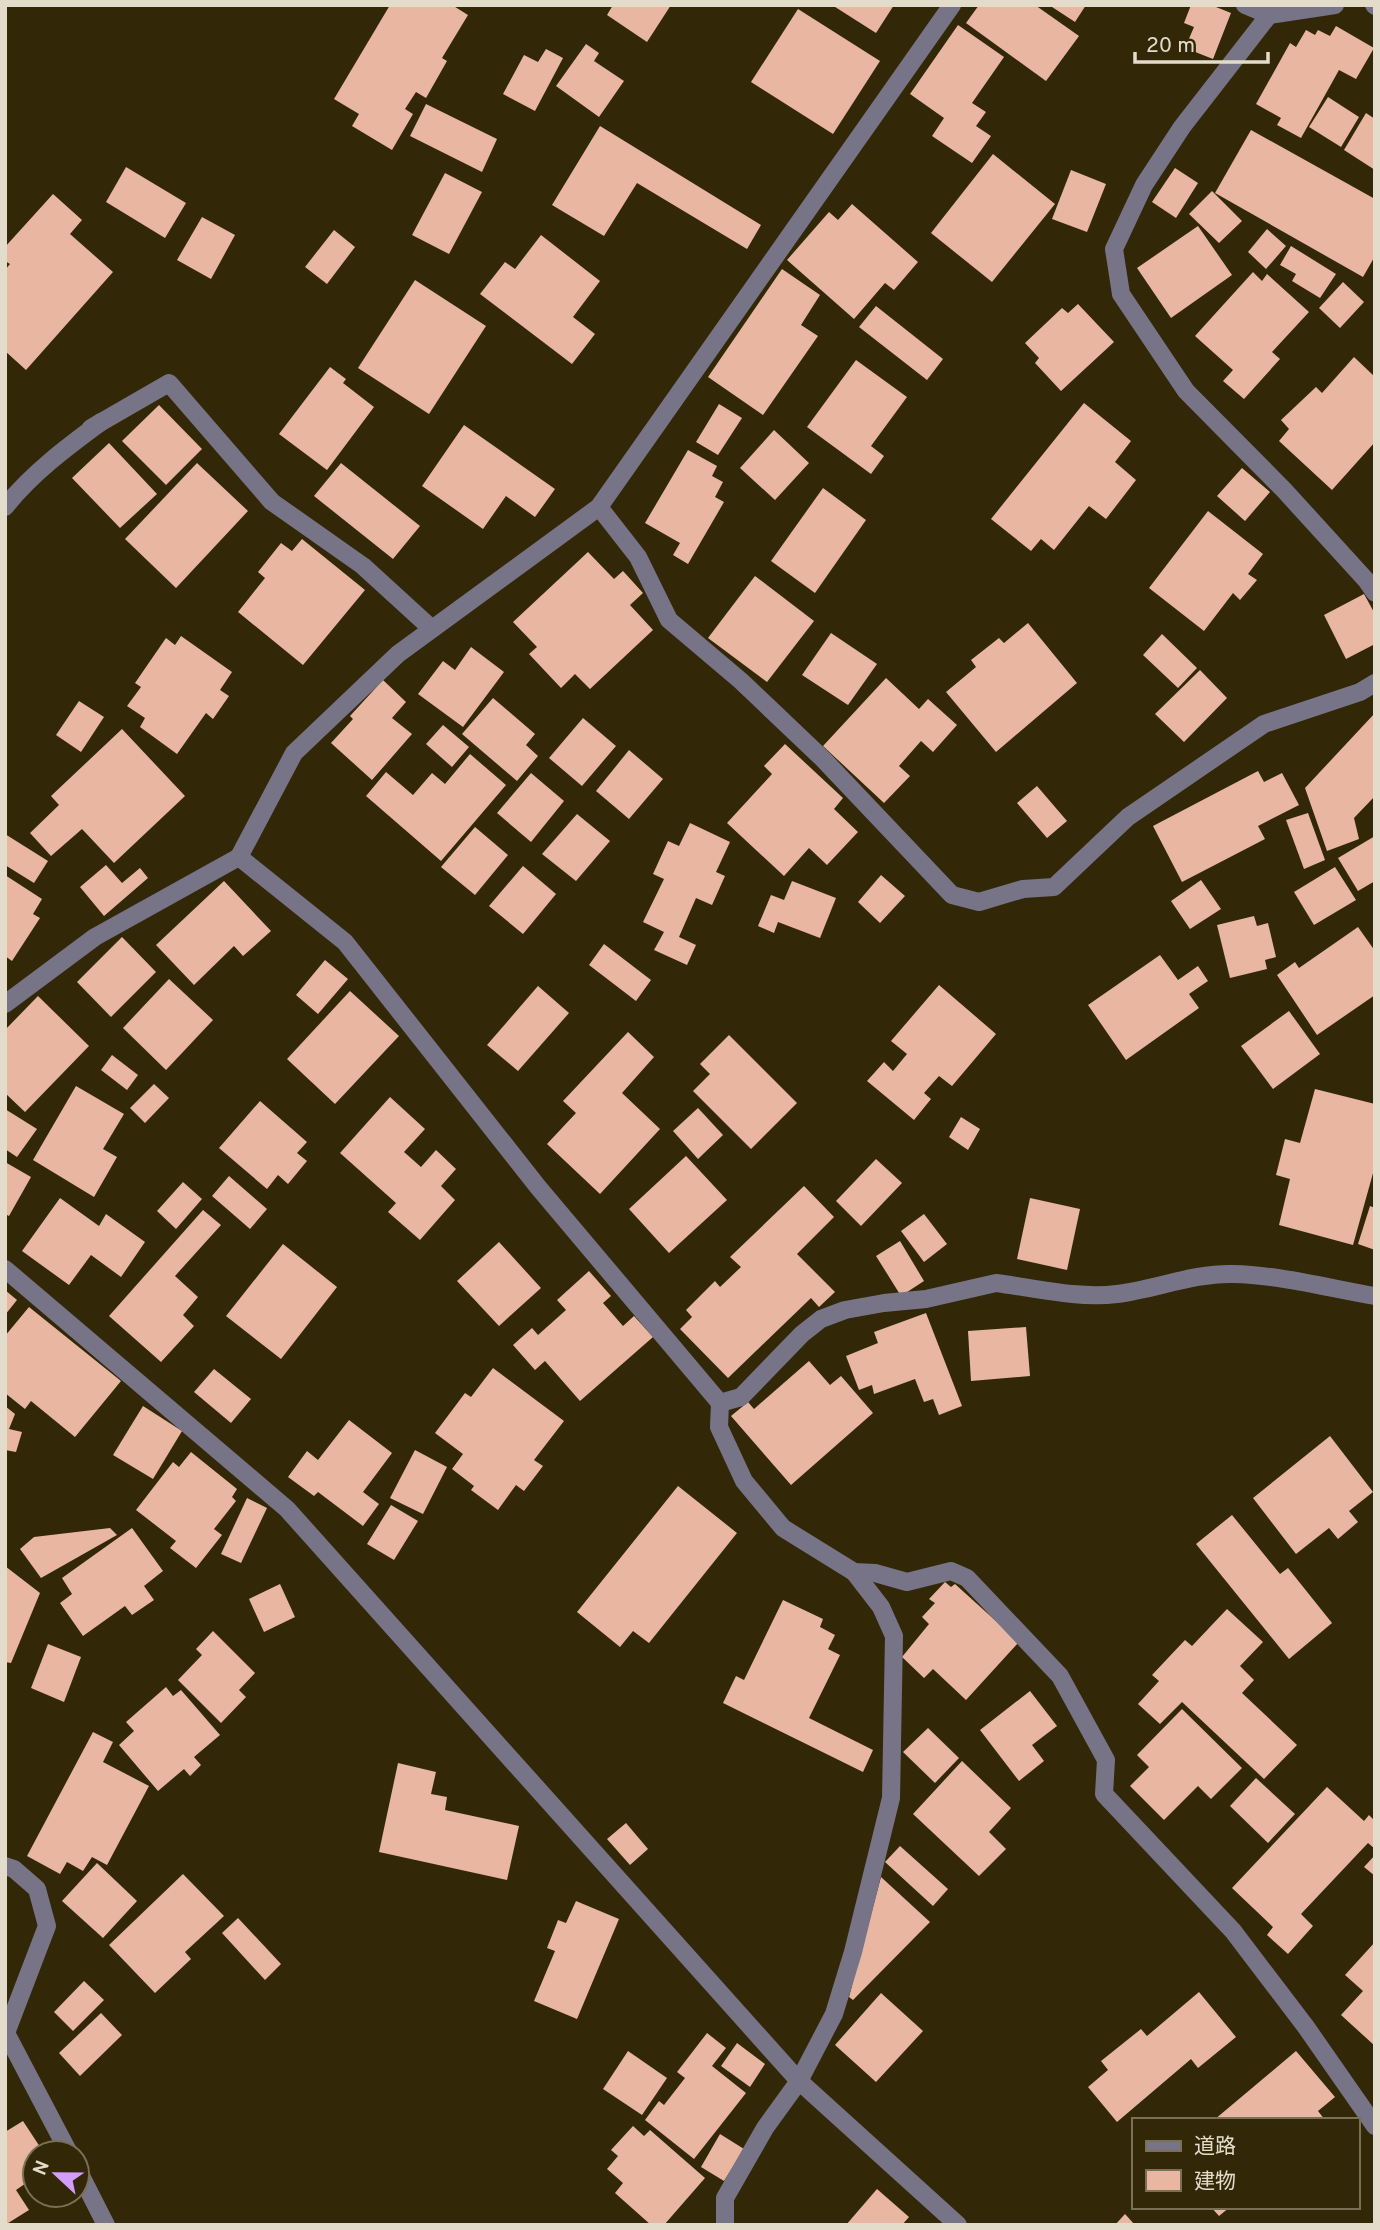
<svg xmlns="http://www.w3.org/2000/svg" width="1380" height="2230" viewBox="0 0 1380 2230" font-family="Overpass,'Noto Sans JP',sans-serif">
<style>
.building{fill:#e9b6a1}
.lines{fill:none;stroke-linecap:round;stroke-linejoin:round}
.minor{stroke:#787488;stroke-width:18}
</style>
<rect width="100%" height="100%" fill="#322807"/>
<g class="building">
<path d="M390 5H452L468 15 442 58 447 61 426 98 416 92 405 109 413 114 392 150 352 126 359 114 334 99Z"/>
<path d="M613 5H671L647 42 607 15Z"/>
<path d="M832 5H894L876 33Z"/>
<path d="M979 5H1035L1079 36 1046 81 966 23Z"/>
<path d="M1049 5H1086L1075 22Z"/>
<path d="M1191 5H1211L1231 13 1213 59 1185 48 1194 27 1184 23Z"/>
<path d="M798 9 880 61 833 134 751 82Z"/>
<path d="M958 25 1004 57 972 103 986 112 976 126 991 136 972 163 932 136 944 118 910 94Z"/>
<path d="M1336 26 1374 48 1356 79 1339 70 1301 138 1277 125 1281 118 1256 104 1290 43 1296 47 1306 30 1315 35 1318 30 1330 36Z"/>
<path d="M586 44 599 53 594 61 624 81 599 117 556 86Z"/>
<path d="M546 49 563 58 535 111 503 94 524 55 538 62Z"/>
<path d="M1328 97 1359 117 1341 147 1309 127Z"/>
<path d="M426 104 497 139 482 172 410 136Z"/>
<path d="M1366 113 1375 119V170L1344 150Z"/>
<path d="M600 126 761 225 747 249 637 183 604 236 552 205Z"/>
<path d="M1251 130 1375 199V256L1363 277 1215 193Z"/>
<path d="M993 154 1055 204 992 282 931 233Z"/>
<path d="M126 167 186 203 165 238 106 202Z"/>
<path d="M1175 168 1198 183 1176 218 1152 202Z"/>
<path d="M1071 170 1106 184 1087 232 1052 219Z"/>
<path d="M445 173 482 192 449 254 412 235Z"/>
<path d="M1212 191 1242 221 1219 243 1189 214Z"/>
<path d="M53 194 82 220 70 234 113 272 26 370 5 351V270L10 264 5 261V247Z"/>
<path d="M852 204 918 262 894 290 885 283 854 319 787 260 829 212 838 220Z"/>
<path d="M202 217 235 235 211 279 177 260Z"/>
<path d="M1198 226 1232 275 1171 318 1137 268Z"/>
<path d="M1267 229 1286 246 1266 269 1248 252Z"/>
<path d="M334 230 355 247 327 284 305 267Z"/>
<path d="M541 235 600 281 573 317 595 334 572 364 480 294 505 262 515 269Z"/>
<path d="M1291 246 1336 274 1320 298 1292 281 1296 274 1280 265Z"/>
<path d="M782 269 820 295 801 325 818 336 763 415 708 377Z"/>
<path d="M1253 272 1262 281 1267 274 1309 312 1272 352 1280 359 1244 399 1223 381 1233 370 1195 336Z"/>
<path d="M415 280 486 326 429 414 358 368Z"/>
<path d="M1343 282 1364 302 1340 328 1319 308Z"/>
<path d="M1078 304 1114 342 1061 391 1035 363 1039 358 1025 343 1062 308 1068 313Z"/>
<path d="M876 306 943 359 927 380 859 327Z"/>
<path d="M1354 357 1375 377V442L1332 490 1279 441 1289 429 1281 420 1316 387 1322 393Z"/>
<path d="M856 360 907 397 871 446 884 456 871 474 807 427Z"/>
<path d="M330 367 346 379 343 383 374 407 327 470 279 434Z"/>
<path d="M1084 403 1131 441 1115 462 1136 480 1106 519 1089 506 1054 550 1041 539 1031 551 991 519Z"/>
<path d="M719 404 742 418 718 455 696 442Z"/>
<path d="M159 405 202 449 166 485 122 441Z"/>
<path d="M464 425 555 489 535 517 506 496 483 529 422 486Z"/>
<path d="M774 430 809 463 775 500 740 468Z"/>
<path d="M109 443 157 494 120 528 72 478Z"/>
<path d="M688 450 717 466 712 476 723 482 715 497 724 502 688 564 673 555 680 543 645 523Z"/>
<path d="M197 463 248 511 176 588 125 539Z"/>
<path d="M341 463 420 526 393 559 314 496Z"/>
<path d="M1242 468 1270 492 1245 521 1217 496Z"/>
<path d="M823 488 866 520 815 593 771 561Z"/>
<path d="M1208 511 1263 554 1248 574 1257 580 1240 600 1233 593 1204 631 1149 588Z"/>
<path d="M302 539 365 590 303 665 238 612 265 578 258 572 281 543 292 551Z"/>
<path d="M588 552 614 579 623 571 643 593 630 605 653 630 590 689 575 674 561 688 529 654 537 647 513 622Z"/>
<path d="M755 576 814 621 767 682 708 638Z"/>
<path d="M1364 594 1375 614V644L1346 659 1324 615Z"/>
<path d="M1028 623 1077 683 996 752 946 692 976 667 971 660 999 638 1004 643Z"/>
<path d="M831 633 877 664 848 705 802 675Z"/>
<path d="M1162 634 1197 668 1178 688 1143 655Z"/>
<path d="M181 636 232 672 220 690 229 696 213 719 206 713 177 754 140 727 145 718 127 706 141 687 135 683 166 638 175 645Z"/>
<path d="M471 647 504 672 463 727 418 694 443 661 455 670Z"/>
<path d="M1200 670 1227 698 1184 742 1155 714Z"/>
<path d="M886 678 919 709 928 699 957 725 933 752 921 741 899 766 910 776 884 803 823 746Z"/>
<path d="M383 680 406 702 392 718 412 734 372 780 331 743 353 719 350 716Z"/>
<path d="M493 698 535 734 526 745 538 756 517 781 462 734Z"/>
<path d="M79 701 104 717 81 752 56 735Z"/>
<path d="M1375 713V796L1354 818 1359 839 1327 851 1305 788Z"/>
<path d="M583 718 616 746 582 786 549 758Z"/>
<path d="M443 725 469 747 452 767 426 744Z"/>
<path d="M122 729 185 796 114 863 82 829 51 856 30 833 59 805 51 796Z"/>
<path d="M785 744 843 798 834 809 858 832 827 865 809 848 784 876 727 823 772 774 764 766Z"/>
<path d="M629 750 663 779 629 819 596 791Z"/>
<path d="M470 754 506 785 441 861 366 796 386 772 413 795 432 773 445 784Z"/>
<path d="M1258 771 1264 782 1282 773 1299 805 1258 826 1265 839 1182 882 1153 826Z"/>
<path d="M531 773 564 801 531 842 497 813Z"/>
<path d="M1037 786 1067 821 1047 838 1017 803Z"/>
<path d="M1308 813 1325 860 1304 869 1286 820Z"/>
<path d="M577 814 610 841 576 881 542 854Z"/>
<path d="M690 823 730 842 716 872 725 876 712 905 696 898 679 937 696 945 687 965 654 950 664 932 643 922 664 879 653 874 668 841 679 846Z"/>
<path d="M475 827 508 855 475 895 441 867Z"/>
<path d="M5 834 48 861 34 883 5 865Z"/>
<path d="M1375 836V881L1358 891 1338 858Z"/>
<path d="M106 865 122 883 140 868 148 878 104 916 80 887Z"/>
<path d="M523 866 556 894 523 934 489 906Z"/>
<path d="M1335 867 1356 900 1314 925 1294 892Z"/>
<path d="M5 875 42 899 33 914 40 918 12 961 5 956Z"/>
<path d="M881 875 905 896 880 923 858 902Z"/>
<path d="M1201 880 1221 909 1190 929 1171 901Z"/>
<path d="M224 881 271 931 243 956 234 946 194 985 156 945Z"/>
<path d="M792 881 836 898 820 938 778 922 774 933 758 926 771 895 784 900Z"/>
<path d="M1254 916 1257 926 1268 923 1276 957 1265 960 1267 969 1230 978 1217 925Z"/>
<path d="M1358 927 1375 951V995L1317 1035 1277 975 1295 962 1299 968Z"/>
<path d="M122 937 156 972 111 1017 77 982Z"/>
<path d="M604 944 651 980 636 1001 589 965Z"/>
<path d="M1160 955 1178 980 1198 966 1208 981 1189 994 1199 1008 1126 1060 1088 1005Z"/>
<path d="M325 960 348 979 318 1014 296 995Z"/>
<path d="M169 979 213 1020 166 1070 123 1028Z"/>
<path d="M939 985 996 1034 952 1086 939 1076 924 1093 931 1099 914 1120 867 1081 884 1062 893 1071 907 1054 891 1041Z"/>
<path d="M538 986 569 1013 518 1071 487 1045Z"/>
<path d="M350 991 399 1036 335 1104 287 1059Z"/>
<path d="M38 996 89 1046 25 1112 5 1093V1030Z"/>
<path d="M1289 1011 1320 1054 1273 1089 1241 1046Z"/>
<path d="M628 1032 654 1057 622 1093 660 1129 600 1194 547 1144 576 1113 563 1101Z"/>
<path d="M729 1035 797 1103 751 1149 693 1091 710 1074 700 1064Z"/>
<path d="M112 1055 138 1075 127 1090 101 1070Z"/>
<path d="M154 1084 169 1098 145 1123 130 1108Z"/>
<path d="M76 1086 124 1114 103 1149 117 1157 94 1197 33 1160Z"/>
<path d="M1315 1089 1375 1104V1166L1353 1245 1279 1225 1290 1179 1276 1175 1285 1139 1300 1143Z"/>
<path d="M390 1097 425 1129 404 1152 421 1167 436 1150 456 1169 441 1186 455 1200 420 1240 388 1212 396 1203 340 1153Z"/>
<path d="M260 1101 307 1142 297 1153 307 1161 288 1184 278 1175 267 1189 219 1148Z"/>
<path d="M698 1108 723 1135 698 1159 673 1131Z"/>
<path d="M5 1109 37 1129 17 1157 5 1149Z"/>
<path d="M961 1117 980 1129 968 1150 949 1137Z"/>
<path d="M686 1156 727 1200 669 1253 629 1209Z"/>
<path d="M876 1159 902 1183 861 1226 836 1201Z"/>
<path d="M5 1162 31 1177 9 1216 5 1214Z"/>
<path d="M229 1176 267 1209 250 1229 212 1196Z"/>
<path d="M183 1182 202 1199 176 1229 157 1211Z"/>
<path d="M804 1186 834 1217 797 1254 835 1292 819 1307 811 1298 728 1378 680 1329 692 1317 686 1310 715 1281 720 1287 741 1267 730 1257Z"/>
<path d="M60 1198 99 1226 106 1214 145 1242 121 1277 91 1255 69 1285 22 1251Z"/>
<path d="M1030 1198 1080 1209 1067 1270 1017 1259Z"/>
<path d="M1370 1206 1375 1208V1250L1358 1244Z"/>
<path d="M203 1210 221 1225 175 1276 198 1297 183 1315 194 1326 161 1362 109 1316Z"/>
<path d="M924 1214 947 1244 924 1262 901 1231Z"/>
<path d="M900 1241 924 1281 901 1296 876 1256Z"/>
<path d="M499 1242 541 1288 499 1326 457 1281Z"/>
<path d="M283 1244 337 1287 281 1359 226 1316Z"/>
<path d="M589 1271 611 1296 603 1303 623 1326 634 1316 653 1337 580 1401 545 1361 535 1370 513 1345 532 1328 538 1335 566 1310 557 1300Z"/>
<path d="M5 1290 17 1300 5 1315Z"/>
<path d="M29 1307 121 1381 75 1437 31 1401 25 1409 5 1393V1336Z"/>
<path d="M926 1313 962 1406 939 1415 933 1399 924 1402 915 1379 874 1394 872 1385 859 1390 846 1356 878 1343 874 1332Z"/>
<path d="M1026 1327 1030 1376 971 1381 968 1331Z"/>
<path d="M809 1361 830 1385 841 1376 873 1413 791 1485 731 1416 748 1402 754 1409Z"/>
<path d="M493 1368 564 1421 534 1460 543 1466 524 1491 516 1485 498 1510 471 1490 474 1486 452 1469 463 1454 435 1433 465 1393 471 1397Z"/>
<path d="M214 1369 251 1399 231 1423 194 1392Z"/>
<path d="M5 1406 15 1414 9 1429 22 1432 16 1452 5 1450Z"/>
<path d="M143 1406 182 1431 153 1479 113 1455Z"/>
<path d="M349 1420 392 1453 363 1492 379 1504 363 1526 318 1492 314 1496 288 1477 307 1451 318 1460Z"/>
<path d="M1330 1436 1373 1492 1349 1511 1358 1522 1338 1539 1329 1528 1296 1554 1253 1498Z"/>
<path d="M415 1450 447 1467 423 1514 390 1498Z"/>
<path d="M191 1452 237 1489 232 1497 236 1501 214 1529 222 1535 196 1568 170 1548 176 1541 136 1510 173 1462 179 1467Z"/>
<path d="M678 1486 737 1533 649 1643 633 1631 620 1647 577 1612Z"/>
<path d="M247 1498 267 1508 241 1563 221 1554Z"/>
<path d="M391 1505 418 1521 394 1560 367 1544Z"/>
<path d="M1232 1515 1280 1574 1288 1568 1332 1623 1289 1659 1196 1544Z"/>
<path d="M110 1528 117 1535 41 1578 20 1549 34 1537Z"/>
<path d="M132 1528 163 1571 144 1586 154 1600 132 1615 125 1606 83 1636 60 1603 72 1594 62 1578Z"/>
<path d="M5 1566 40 1593 11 1663 5 1662Z"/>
<path d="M945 1582 951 1587 955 1584 1019 1642 966 1700 933 1669 924 1678 902 1657 929 1624 922 1617 935 1603 929 1599Z"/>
<path d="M280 1584 295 1617 264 1632 249 1599Z"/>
<path d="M783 1600 823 1619 820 1627 835 1635 828 1649 840 1655 809 1718 873 1750 863 1772 723 1703 736 1676 744 1680Z"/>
<path d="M1227 1609 1263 1642 1240 1666 1254 1680 1242 1693 1297 1745 1264 1779 1182 1702 1160 1724 1138 1704 1159 1681 1152 1675 1185 1640 1192 1646Z"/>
<path d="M213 1631 255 1673 239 1690 246 1697 221 1723 178 1680 202 1655 196 1649Z"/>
<path d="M48 1644 81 1657 64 1702 31 1688Z"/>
<path d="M166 1687 173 1696 181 1690 220 1735 194 1757 201 1765 190 1776 184 1769 158 1791 119 1745 134 1731 126 1722Z"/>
<path d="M1030 1691 1057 1726 1032 1745 1044 1761 1019 1781 980 1730Z"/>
<path d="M1182 1709 1242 1768 1211 1799 1198 1786 1164 1820 1130 1786 1149 1767 1137 1755Z"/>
<path d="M928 1728 959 1758 935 1783 903 1752Z"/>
<path d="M93 1732 113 1742 103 1762 149 1786 107 1865 92 1857 83 1871 67 1862 60 1874 27 1856Z"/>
<path d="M962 1761 1011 1808 989 1832 1006 1849 979 1876 913 1814Z"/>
<path d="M398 1763 436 1772 431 1794 447 1797 445 1810 519 1826 507 1880 379 1852Z"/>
<path d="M1256 1778 1295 1814 1268 1843 1230 1806Z"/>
<path d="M1327 1787 1364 1821 1369 1815 1375 1821V1849L1368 1843 1301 1914 1313 1926 1288 1954 1267 1935 1273 1927 1232 1888Z"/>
<path d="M626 1823 648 1849 630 1865 607 1839Z"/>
<path d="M900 1846 948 1889 933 1906 885 1862Z"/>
<path d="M1375 1855V1876L1364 1867Z"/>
<path d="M97 1863 137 1901 103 1938 62 1901Z"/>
<path d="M183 1874 224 1916 185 1952 191 1959 155 1993 109 1945Z"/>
<path d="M881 1877 930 1922 853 2000 849 1997Z"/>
<path d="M576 1901 619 1919 577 2019 534 2001 555 1951 547 1948 558 1920 566 1923Z"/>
<path d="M238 1918 281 1964 265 1980 222 1933Z"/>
<path d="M1375 1942V2046L1341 2015 1363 1991 1345 1975Z"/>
<path d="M84 1981 104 2000 73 2031 54 2012Z"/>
<path d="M1199 1992 1236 2037 1198 2068 1191 2059 1117 2122 1088 2087 1108 2070 1101 2061 1141 2029 1147 2036Z"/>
<path d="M881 1993 923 2031 876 2082 835 2045Z"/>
<path d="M101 2013 122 2035 80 2076 59 2053Z"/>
<path d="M707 2033 726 2048 712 2066 746 2093 694 2159 645 2120 659 2101 664 2105 685 2078 677 2072Z"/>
<path d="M737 2043 765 2064 750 2087 721 2066Z"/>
<path d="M628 2051 667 2078 642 2115 603 2089Z"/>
<path d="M1296 2051 1335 2097 1318 2111 1325 2120H1214Z"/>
<path d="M23 2121 44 2153H35V2177L16 2190 29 2210 5 2225V2132Z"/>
<path d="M633 2126 644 2136 650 2130 705 2178 664 2225H651L615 2193 623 2183 607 2169 618 2156 611 2150Z"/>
<path d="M720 2134 744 2149 724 2181 701 2167Z"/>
<path d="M877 2189 909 2217 902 2225H846Z"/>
<path d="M1211 2207H1230L1219 2216Z"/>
<path d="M1125 2214 1135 2225H1115Z"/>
</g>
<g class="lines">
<g class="minor">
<path d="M1245 5 1269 15"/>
<path d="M1335 5 1269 15 1182 127 1144 185 1114 249 1121 294 1186 391 1284 490 1366 580 1375 593"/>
<path d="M1374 5 1375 6"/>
<path d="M91 428 169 383 272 502 363 566 432 629"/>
<path d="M5 507C31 474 67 447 101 422"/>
<path d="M599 507 638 557 669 620 741 681 823 759 952 895 979 902 1023 889 1054 887 1128 817 1264 724 1360 692 1375 683"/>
<path d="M239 857 294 753 398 654 599 507 952 5"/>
<path d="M5 1004 95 937 239 857 345 942 538 1187 720 1403 719 1427 744 1481 783 1528 854 1572 875 1573 907 1582 951 1571 967 1578 1060 1676 1106 1760 1104 1794 1233 1931 1306 2027 1375 2126"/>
<path d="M5 1269 287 1509 799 2081 958 2225"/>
<path d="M720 1403 741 1397 802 1334 821 1319 845 1310 884 1303 926 1299 996 1283C1035 1288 1078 1299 1117 1294 1156 1289 1194 1273 1233 1274 1280 1275 1328 1288 1375 1296"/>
<path d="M5 1866 14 1869 37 1889 47 1926 6 2033 69 2153"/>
<path d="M77 2168 106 2225"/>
<path d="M725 2225V2198L765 2128 799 2081 834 2014 853 1952 891 1798 894 1636 881 1607 854 1572"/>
</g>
</g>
<rect width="1380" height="2230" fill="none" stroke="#e3dccb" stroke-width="14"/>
<rect x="1132" y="2118" width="228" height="91" fill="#322807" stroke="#797055" stroke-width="2"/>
<rect x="1146" y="2141" width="35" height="10" fill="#787488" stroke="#797055" stroke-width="2"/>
<text x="1194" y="2153" font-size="21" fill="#e3dccb">道路</text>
<rect x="1146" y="2170" width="35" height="21" fill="#e9b6a1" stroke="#797055" stroke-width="2"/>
<text x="1194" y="2188" font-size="21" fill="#e3dccb">建物</text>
<g transform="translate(56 2174) rotate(292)"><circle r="33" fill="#322807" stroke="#797055" stroke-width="2"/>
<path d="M0-5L12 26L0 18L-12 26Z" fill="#d29dfd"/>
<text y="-10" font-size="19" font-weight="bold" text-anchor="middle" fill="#e3dccb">N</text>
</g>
<path d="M1135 52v10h133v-10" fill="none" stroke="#e3dccb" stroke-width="3.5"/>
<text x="1146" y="52" font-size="21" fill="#e3dccb" stroke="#322807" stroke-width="5" paint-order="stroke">20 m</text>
</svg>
